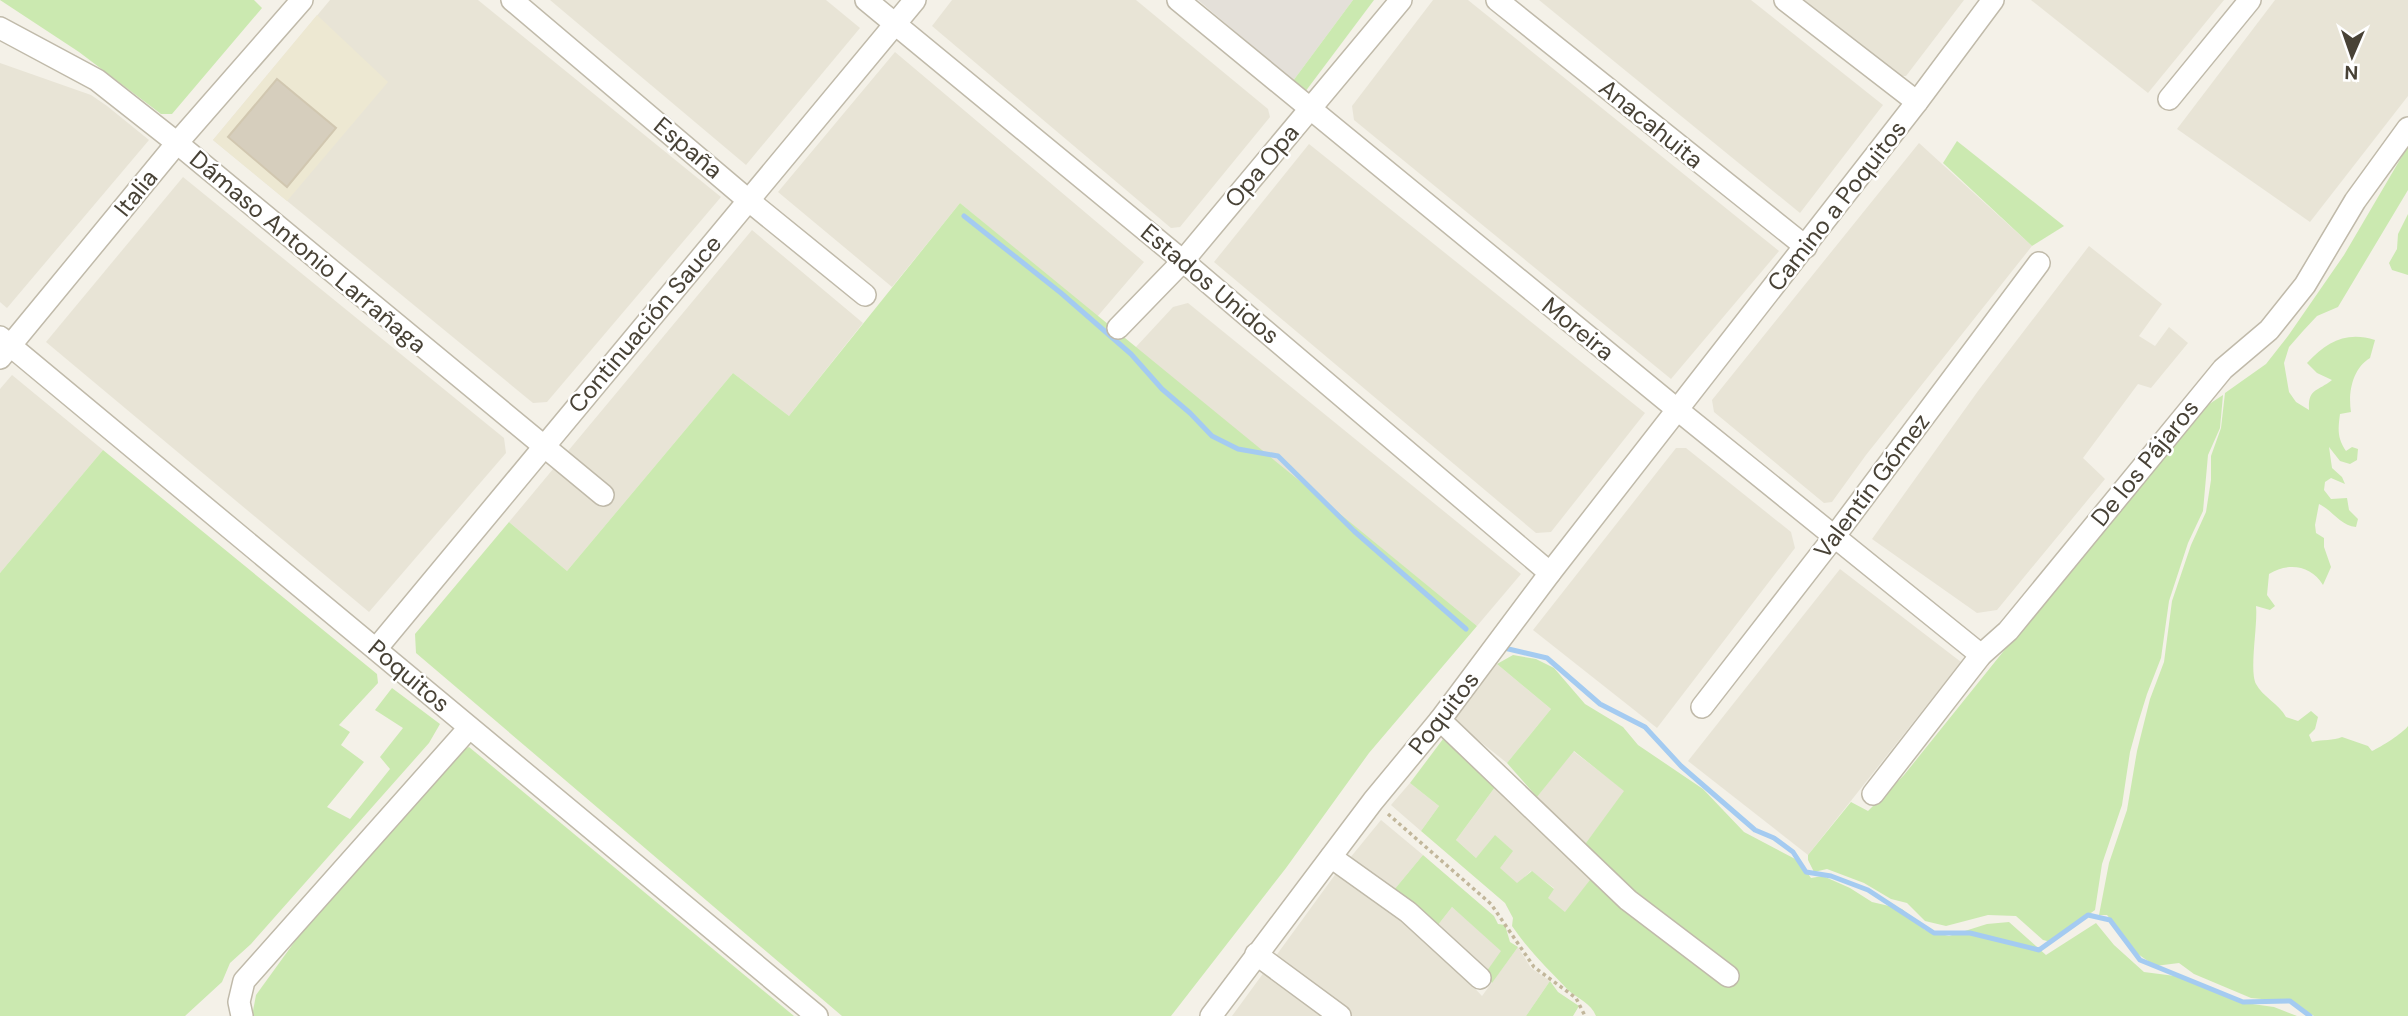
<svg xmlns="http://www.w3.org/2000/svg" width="2408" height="1016" viewBox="0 0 2408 1016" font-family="'DM Sans',sans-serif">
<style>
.residential{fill:#e8e4d6}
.industrial{fill:#e4e0d9}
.education{fill:#ede8d2}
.green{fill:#cbe9b0}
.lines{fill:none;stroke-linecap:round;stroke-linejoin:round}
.stream{stroke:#a4cbf1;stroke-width:5}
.building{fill:#d6cebd;stroke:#d1c7b0;stroke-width:2}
.minor-casing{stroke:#c0baaa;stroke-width:24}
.path{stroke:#c2b79b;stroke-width:3.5;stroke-dasharray:3.5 3.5;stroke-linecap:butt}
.minor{stroke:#fff;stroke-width:21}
.labels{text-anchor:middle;stroke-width:5;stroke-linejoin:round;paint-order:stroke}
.street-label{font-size:24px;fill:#484236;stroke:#fff}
</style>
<rect width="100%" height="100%" fill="#f4f1e8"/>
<g class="residential">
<path d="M330 0H478L721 197 547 402 533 403 213 140Z"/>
<path d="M550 0H826L860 28 746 165Z"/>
<path d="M952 0H1136L1268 109 1270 117 1180 227 1171 228 932 26Z"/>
<path d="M1433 0H1468L1779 251 1671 379 1354 120 1352 106Z"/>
<path d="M1539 0H1751L1883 105 1800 213Z"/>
<path d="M1804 0H1964L1906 76H1900Z"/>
<path d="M2031 0H2224L2148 93Z"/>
<path d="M2275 0H2408V96L2310 222 2177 129Z"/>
<path d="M895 52 1144 262 1097 317 960 203 892 287 778 192Z"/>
<path d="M0 63 91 95 107 106 149 140 7 308 0 302Z"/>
<path d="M1919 143 2032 246 1866 455 1832 502 1824 503 1714 412 1712 400Z"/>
<path d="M1309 144 1645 413 1551 532 1536 533 1214 262Z"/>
<path d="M183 177 504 438 506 453 369 612 46 342Z"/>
<path d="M752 230 863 323 789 416 733 373 567 571 509 522Z"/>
<path d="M2089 246 2162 304 2139 336 2155 346 2169 327 2188 343 2151 388 2138 384 2083 458 2105 479 1997 610 1977 613 1872 539 1978 391Z"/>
<path d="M1188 303 1521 574 1477 626 1135 348 1173 307Z"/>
<path d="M12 375 103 450 0 573V389Z"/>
<path d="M1676 448H1686L1791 532 1795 548 1657 728 1533 630Z"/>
<path d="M1840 569 1961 662 1808 855 1688 761Z"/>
<path d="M1497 664 1551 709 1507 763 1453 720Z"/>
<path d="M1573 751 1625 791 1583 847 1537 797Z"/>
<path d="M1410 783 1439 806 1421 831 1391 805Z"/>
<path d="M1498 783 1593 876 1566 913 1547 898 1554 888 1531 871 1517 884 1499 868 1495 836 1476 858 1456 840Z"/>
<path d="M1381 820 1423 855 1394 890 1350 858Z"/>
<path d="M1337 872 1415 925 1482 996 1518 947 1531 968 1550 981 1526 1016H1232Z"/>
<path d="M1452 907 1502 951 1484 975 1434 930Z"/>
</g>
<path class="industrial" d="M1198 0H1353L1293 81Z"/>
<path class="education" d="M317 15 388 82 287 201 213 140Z"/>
<g class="green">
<path d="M0 0H254L262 8 172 114H161L79 52Z"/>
<path d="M1353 0H1374L1305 92 1293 81Z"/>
<path d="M1957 141 2064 226 2032 246 1943 163Z"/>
<path d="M2408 146V190L2338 307 2317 316 2303 331 2289 347 2284 363 2289 392 2296 402 2309 410C2308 388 2317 392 2332 380L2317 373 2307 363C2327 342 2346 331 2375 340L2370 358C2352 369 2348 393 2351 412L2340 414C2338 429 2337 438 2346 451L2352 447 2358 449 2357 460 2350 464 2340 461 2329 447 2332 468 2342 477 2345 484 2331 478 2325 482 2324 490 2331 499 2347 498 2349 510 2358 519 2356 527C2341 526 2332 510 2319 504L2315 525 2316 533 2324 538V547L2331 567 2323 585C2311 565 2288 562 2269 574L2267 595 2275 606 2270 610 2256 606C2258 625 2249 670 2256 684 2262 696 2279 704 2286 717L2298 721 2311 711 2318 717 2315 729 2309 735 2312 742C2323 739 2333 741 2342 737L2368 746 2372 751C2381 747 2403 733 2408 726V1016H2314L2292 1002 2251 998 2194 974 2179 963 2155 966C2143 957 2127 948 2119 935 2114 928 2113 922 2107 915H2099L2109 863 2127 810 2137 751 2150 699 2164 662 2172 601 2191 545 2206 512 2211 480V456L2221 428 2225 393 2266 364 2288 336 2344 255Z"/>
<path d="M960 203 1477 626 1369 753 1286 868 1171 1016H842L416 653 415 634 509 522 567 571 733 373 789 416Z"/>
<path d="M2408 214V275L2392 270 2389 263 2397 249 2398 234Z"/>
<path d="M2223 395 2220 428 2208 455 2203 511 2188 543 2169 601 2161 658 2147 694 2138 723 2130 752 2122 805 2102 864 2095 910 2051 942 2043 940 2016 916 1988 915 1946 926 1925 921 1907 903 1891 899 1864 883 1827 869 1814 872 1808 860V855L1851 802 1868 811 1904 775 2194 414Z"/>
<path d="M103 450 377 674 378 683 339 725 350 732 341 745 364 762 327 807 350 819 390 769 380 757 403 728 375 710 392 688 440 724 429 743 251 944 230 963 222 982 185 1016H0V573Z"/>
<path d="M1513 655 1536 659 1554 668 1585 704 1623 727 1638 745 1703 789 1744 832 1799 861 1811 878 1823 876 1850 888 1872 902 1902 909 1925 930 1949 936 1987 924 2009 922 2046 955 2096 923 2114 945 2144 972 2175 976 2245 1003 2274 1007 2297 1016H1596C1591 1003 1578 999 1568 990 1548 969 1528 950 1512 926L1513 918 1505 903 1421 831 1439 806 1410 783 1443 739 1472 766 1498 783 1456 840 1476 858 1495 835 1513 851 1500 868 1517 883 1532 871 1554 889 1548 898 1565 912 1593 876 1583 847 1624 791 1574 751 1537 797 1507 763 1551 709 1497 664Z"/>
<path d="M469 747 794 1016H252L256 995 298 937 461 752Z"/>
<path d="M1423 855 1494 916 1498 924 1505 925 1510 942 1518 947 1492 983 1484 975 1501 951 1452 907 1434 930 1394 890Z"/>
<path d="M1550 981 1558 992 1579 1006 1573 1016H1526Z"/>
</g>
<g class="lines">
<g class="stream">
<path d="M964 216 1061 293 1131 354 1162 389 1190 413 1212 436 1238 449 1278 456 1354 531 1466 629"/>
<path d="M1500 647 1547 658 1600 704 1645 727 1681 766 1755 830 1774 838 1793 852 1806 872 1831 876 1868 890 1934 933H1970L2039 950 2088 915 2110 920 2140 960 2243 1002 2290 1001 2310 1016"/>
</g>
</g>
<path class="building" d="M277 79 336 128 287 187 228 137Z"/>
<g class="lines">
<defs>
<g id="minor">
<path d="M512 0 748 200 865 295"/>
<path d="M866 0 1183 261 1550 573"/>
<path d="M1178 0 1679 411 1981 655"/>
<path d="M1497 0 1806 247"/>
<path d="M1785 0 1917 102"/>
<path d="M0 28 97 80 177 143 603 495"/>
<path d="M2169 99 2250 0"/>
<path d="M1118 328 1183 261 1401 0"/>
<path d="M0 337 817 1016"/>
<path d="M0 358 177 143 302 0"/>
<path d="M376 649 915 0"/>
<path d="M1702 707 1834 537 2039 263"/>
<path d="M1440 720 1628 900 1728 976"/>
<path d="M1873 794 1981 655 2008 631 2223 369 2269 330 2305 285 2355 201 2408 128"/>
<path d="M1331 857 1408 912 1480 978"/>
<path d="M1256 954 1340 1016"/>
<path d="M242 1016 239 1002 244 981 469 728"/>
<path d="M1211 1016 1373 801 1440 720 1550 573 1917 102 1993 0"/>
</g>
</defs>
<use href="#minor" class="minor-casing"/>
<path class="path" d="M1388 814 1491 904 1534 967 1576 998 1585 1016"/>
<use href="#minor" class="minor"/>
</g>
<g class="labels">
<g class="street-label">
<text transform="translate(1651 124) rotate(39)" y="8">Anacahuita</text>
<text transform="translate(688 148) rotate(40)" y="8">España</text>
<text transform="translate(1262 166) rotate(-50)" y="8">Opa Opa</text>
<text transform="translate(136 193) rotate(-51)" y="8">Italia</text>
<text transform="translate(1837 206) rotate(-52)" y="8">Camino a Poquitos</text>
<text transform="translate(308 252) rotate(40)" y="8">Dámaso Antonio Larrañaga</text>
<text transform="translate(1210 284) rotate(40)" y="8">Estados Unidos</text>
<text transform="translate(645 324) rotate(-50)" y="8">Continuación Sauce</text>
<text transform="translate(1578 329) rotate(39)" y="8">Moreira</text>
<text transform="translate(2145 463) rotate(-51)" y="8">De los Pájaros</text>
<text transform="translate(1872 486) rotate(-53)" y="8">Valentín Gómez</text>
<text transform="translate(409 676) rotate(40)" y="8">Poquitos</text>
<text transform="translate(1444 713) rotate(-52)" y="8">Poquitos</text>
</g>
</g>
<g transform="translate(2352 56) rotate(182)" stroke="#ffffff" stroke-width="5" paint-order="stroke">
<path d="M0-5L12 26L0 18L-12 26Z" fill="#484236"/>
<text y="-10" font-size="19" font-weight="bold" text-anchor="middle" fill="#484236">N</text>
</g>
</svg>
